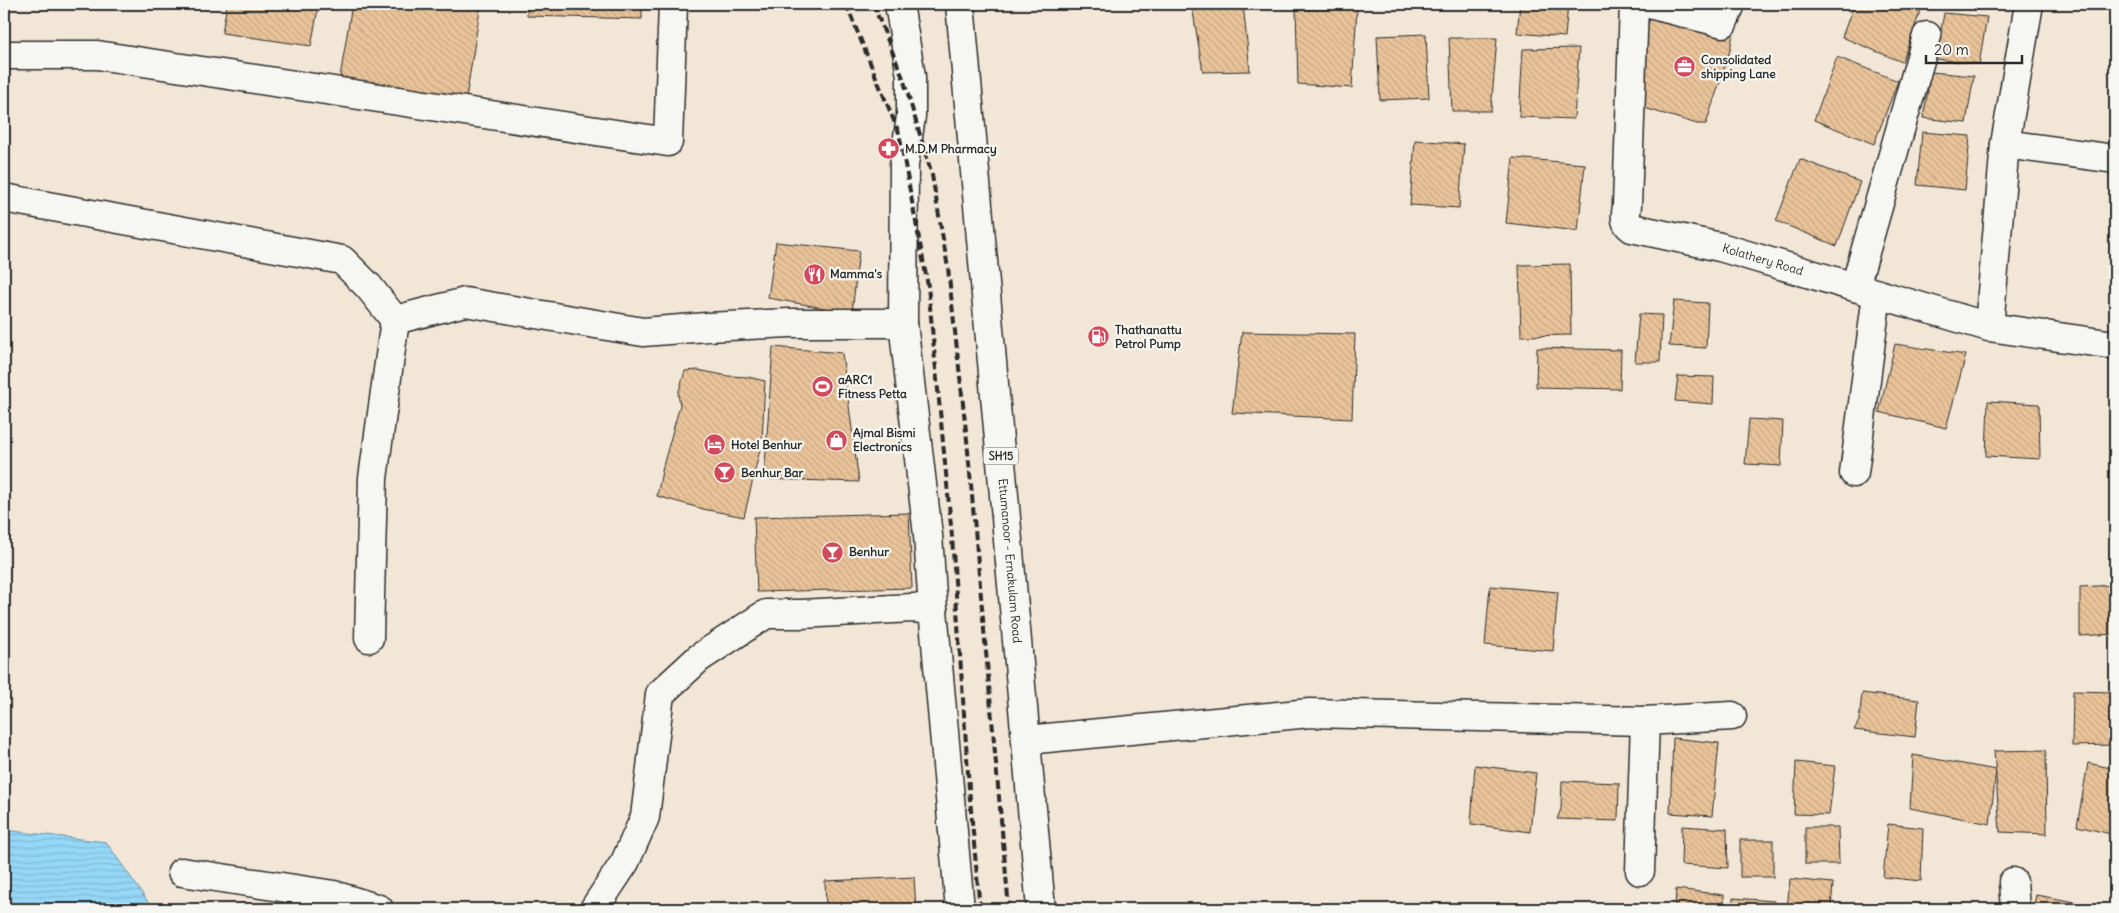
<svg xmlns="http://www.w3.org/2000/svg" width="2119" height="913" viewBox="0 0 2119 913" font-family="Delius,sans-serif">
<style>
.water{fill:url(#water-rules);stroke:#6b92a5}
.building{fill:url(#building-back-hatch);stroke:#2b2b2b}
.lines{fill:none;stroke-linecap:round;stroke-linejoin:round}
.minor-casing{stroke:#2b2b2b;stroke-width:31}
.primary-casing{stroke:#2b2b2b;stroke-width:31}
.minor{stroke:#f6f6f2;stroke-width:28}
.primary{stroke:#f6f6f2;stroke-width:28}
.rail{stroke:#2b2b2b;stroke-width:4;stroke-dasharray:8 4;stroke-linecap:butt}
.labels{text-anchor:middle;stroke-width:4.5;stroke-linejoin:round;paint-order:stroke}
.shield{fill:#f6f6f2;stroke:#686867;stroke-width:1}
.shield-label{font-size:11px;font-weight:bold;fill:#2b2b2b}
.poi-label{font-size:12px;font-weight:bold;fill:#2b2b2b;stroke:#f6f6f2;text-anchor:start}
.street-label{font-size:12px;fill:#2b2b2b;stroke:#f6f6f2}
</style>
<defs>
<pattern id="water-rules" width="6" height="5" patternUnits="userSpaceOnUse" patternTransform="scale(1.25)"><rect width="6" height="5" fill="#95d7f7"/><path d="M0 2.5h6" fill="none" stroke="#81b9d4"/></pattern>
<pattern id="building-back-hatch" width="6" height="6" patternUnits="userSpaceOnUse" patternTransform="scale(1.25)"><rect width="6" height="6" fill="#e9c399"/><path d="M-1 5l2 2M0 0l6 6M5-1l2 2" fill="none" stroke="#c8a884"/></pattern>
</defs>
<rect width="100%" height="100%" fill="#f2e7d7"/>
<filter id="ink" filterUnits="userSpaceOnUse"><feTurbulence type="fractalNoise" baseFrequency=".02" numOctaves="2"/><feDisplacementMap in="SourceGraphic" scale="10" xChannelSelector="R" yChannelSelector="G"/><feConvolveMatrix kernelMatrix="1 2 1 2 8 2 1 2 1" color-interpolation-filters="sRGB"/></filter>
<g filter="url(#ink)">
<path class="water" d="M4 830 106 842 153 909H4Z"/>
<g class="building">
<path d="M227 4H319L311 46 222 33Z"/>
<path d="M352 4H481L466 98 340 77Z"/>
<path d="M527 4H642V19L527 16Z"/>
<path d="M1243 4 1250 71 1203 72 1192 6Z"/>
<path d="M1520 4H1568L1565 37 1517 33Z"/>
<path d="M1854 4H1923L1902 62 1842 37Z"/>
<path d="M1357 8 1352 88 1298 84 1296 10Z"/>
<path d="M1944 13 1987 17 1979 64 1936 59Z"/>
<path d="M1651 16 1733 35 1729 54 1706 124H1697L1641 107 1646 29Z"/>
<path d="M1426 34 1429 98 1380 100 1377 36Z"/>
<path d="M1449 38H1497L1491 111H1452Z"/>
<path d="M1579 48 1574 119 1519 117 1523 49Z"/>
<path d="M1837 57 1898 81 1874 144 1814 120Z"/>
<path d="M1931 72 1974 76 1966 123 1923 118Z"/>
<path d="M1922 132 1970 136 1965 190 1917 185Z"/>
<path d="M1415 140 1464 144 1459 208 1410 205Z"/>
<path d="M1513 158 1585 164 1578 231 1506 223Z"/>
<path d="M1800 159 1860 182 1837 246 1776 221Z"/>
<path d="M776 242 859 251 852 313 768 298Z"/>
<path d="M1570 264 1571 335 1521 336 1519 265Z"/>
<path d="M1674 301 1708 303 1706 348 1669 346Z"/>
<path d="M1639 314 1662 315 1660 362H1635Z"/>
<path d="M1242 332 1355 334 1352 419 1232 413Z"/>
<path d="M1895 344 1966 355 1946 428 1879 412Z"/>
<path d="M773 347 842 353 859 482 764 479Z"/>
<path d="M1537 348 1621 350 1620 389 1536 387Z"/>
<path d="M698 370 728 376 748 377 765 381 762 441 744 517 703 509 657 496 663 466 680 405 678 394 685 371Z"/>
<path d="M1678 376 1714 377 1713 404 1675 401Z"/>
<path d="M1988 401 2039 404 2040 459 1986 456Z"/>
<path d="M1749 419 1783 421 1781 466 1745 464Z"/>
<path d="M909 513 912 588 757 592 754 517Z"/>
<path d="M2115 585V634L2080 636V587Z"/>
<path d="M1490 586 1558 592 1553 651 1485 645Z"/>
<path d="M2073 691 2115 692V745L2072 746Z"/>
<path d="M1862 693 1919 700 1915 737 1854 730 1859 721Z"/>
<path d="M1673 738 1719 743 1712 816 1670 813Z"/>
<path d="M2046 750 2047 834 2000 832 1994 751Z"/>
<path d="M1913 755 1996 770 1990 824 1910 808Z"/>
<path d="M1796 762 1835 766 1829 815 1794 814Z"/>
<path d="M2088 763 2115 769V835L2077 826Z"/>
<path d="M1475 765 1536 773 1530 832 1471 824Z"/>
<path d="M1562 781 1619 783 1618 821 1557 819 1561 809Z"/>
<path d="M1888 824 1923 828 1921 881 1883 877Z"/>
<path d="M1682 826 1727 829 1728 868 1681 865Z"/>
<path d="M1805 827H1838L1839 864H1805Z"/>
<rect x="1740" y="840" width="33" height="37"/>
<path d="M914 877 916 909H826L825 881Z"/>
<path d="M1790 879 1833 883 1831 909H1787Z"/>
<path d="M1676 889 1724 895V909H1675Z"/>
<path d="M2036 895 2115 909H2033Z"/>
<path d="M1733 898 1774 901 1773 909H1733Z"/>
</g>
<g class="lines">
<defs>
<g id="minor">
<path id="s1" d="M1634 4 1627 205C1626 215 1623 222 1632 228L1720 247 1989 327 2115 345"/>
<path d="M1649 4 1723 23 1731 4"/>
<path d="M4 55H97L668 142 673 4"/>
<path d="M2005 144 2115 159"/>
<path d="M4 198 342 260 369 287 395 320 465 302 643 332 707 327 789 323H903"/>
<path d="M1855 287 1927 36"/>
<path d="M1989 327 2005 144 2029 4"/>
<path d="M1854 473 1877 294"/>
<path d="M369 638 373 478 395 320"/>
<path d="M1026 740 1310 713 1645 721 1732 716"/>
<path d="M1640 871 1645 721"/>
<path d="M182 872 334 895 379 909"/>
<path d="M2013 882 2015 909"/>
<path d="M594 909 625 862 645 817 660 694 699 658 766 614H801L912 608 933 610"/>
</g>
<g id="primary">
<path d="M899 4 911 76V116L904 165 903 323 928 535 933 610 960 909"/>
<path id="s2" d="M960 4 1041 909"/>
</g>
</defs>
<use href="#minor" class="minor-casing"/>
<use href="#primary" class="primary-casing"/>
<use href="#minor" class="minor"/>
<use href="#primary" class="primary"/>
<g class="rail">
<path d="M846 4 899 133 928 286 952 536 969 788 980 909"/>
<path d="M873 4 903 78 932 175 948 268 967 440 1009 909"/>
</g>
</g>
</g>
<defs>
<symbol id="office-disc" viewBox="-11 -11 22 22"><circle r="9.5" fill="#d1495b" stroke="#f6f6f2"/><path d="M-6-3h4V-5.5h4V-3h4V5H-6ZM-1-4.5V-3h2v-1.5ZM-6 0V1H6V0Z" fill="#fff"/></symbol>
<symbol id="pharmacy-disc" viewBox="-11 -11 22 22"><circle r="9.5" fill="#d1495b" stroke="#f6f6f2"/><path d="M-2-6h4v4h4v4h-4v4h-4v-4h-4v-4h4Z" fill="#fff"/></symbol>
<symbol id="restaurant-disc" viewBox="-11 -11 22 22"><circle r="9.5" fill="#d1495b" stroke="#f6f6f2"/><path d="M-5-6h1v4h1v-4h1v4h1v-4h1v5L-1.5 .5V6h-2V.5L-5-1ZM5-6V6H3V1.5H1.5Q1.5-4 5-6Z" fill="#fff"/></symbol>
<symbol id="fuel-disc" viewBox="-11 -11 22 22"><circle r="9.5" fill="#d1495b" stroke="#f6f6f2"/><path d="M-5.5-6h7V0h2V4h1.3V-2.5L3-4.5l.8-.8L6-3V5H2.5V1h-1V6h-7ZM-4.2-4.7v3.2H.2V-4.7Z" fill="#fff"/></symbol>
<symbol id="stadium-disc" viewBox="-11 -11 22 22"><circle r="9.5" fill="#d1495b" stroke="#f6f6f2"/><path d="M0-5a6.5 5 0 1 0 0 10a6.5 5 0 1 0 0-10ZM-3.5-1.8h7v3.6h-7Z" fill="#fff"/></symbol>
<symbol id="shop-disc" viewBox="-11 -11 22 22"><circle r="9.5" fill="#d1495b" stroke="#f6f6f2"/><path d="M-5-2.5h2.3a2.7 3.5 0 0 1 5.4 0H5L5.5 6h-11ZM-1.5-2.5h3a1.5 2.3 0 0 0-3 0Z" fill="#fff"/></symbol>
<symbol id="hotel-disc" viewBox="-11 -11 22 22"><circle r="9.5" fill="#d1495b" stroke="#f6f6f2"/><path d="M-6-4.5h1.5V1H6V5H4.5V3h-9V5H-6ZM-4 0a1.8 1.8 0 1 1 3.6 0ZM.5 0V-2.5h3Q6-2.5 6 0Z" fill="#fff"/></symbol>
<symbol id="bar-disc" viewBox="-11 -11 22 22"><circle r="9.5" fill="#d1495b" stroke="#f6f6f2"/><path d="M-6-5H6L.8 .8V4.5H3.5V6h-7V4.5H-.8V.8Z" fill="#fff"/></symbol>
</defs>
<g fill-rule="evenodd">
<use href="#office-disc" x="1672" y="54" width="25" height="25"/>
<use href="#pharmacy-disc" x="876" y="136" width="25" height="25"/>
<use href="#restaurant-disc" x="802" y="262" width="25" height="25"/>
<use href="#fuel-disc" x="1086" y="324" width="25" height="25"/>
<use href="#stadium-disc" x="810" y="374" width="25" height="25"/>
<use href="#shop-disc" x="824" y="428" width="25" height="25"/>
<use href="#hotel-disc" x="702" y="432" width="25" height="25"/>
<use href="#bar-disc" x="712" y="460" width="25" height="25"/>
<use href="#bar-disc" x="820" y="540" width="25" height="25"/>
</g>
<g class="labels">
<rect class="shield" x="983.5" y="447.5" width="35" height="17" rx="4"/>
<g class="shield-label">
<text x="1001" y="460">SH15</text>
</g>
<g class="poi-label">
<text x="1701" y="64">Consolidated<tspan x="1701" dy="14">shipping Lane</tspan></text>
<text x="905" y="153">M.D.M Pharmacy</text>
<text x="830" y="278">Mamma's</text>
<text x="1115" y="334">Thathanattu<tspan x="1115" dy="14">Petrol Pump</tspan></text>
<text x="838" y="384">aARC1<tspan x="838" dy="14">Fitness Petta</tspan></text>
<text x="853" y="437">Ajmal Bismi<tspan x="853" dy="14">Electronics</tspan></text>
<text x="731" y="449">Hotel Benhur</text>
<text x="741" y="477">Benhur Bar</text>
<text x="849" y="556">Benhur</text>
</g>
<g class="street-label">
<text dy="4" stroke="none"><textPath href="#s1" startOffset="361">Kolathery Road</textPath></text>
<text dy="4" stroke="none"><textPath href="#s2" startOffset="559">Ettumanoor - Ernakulam Road</textPath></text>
</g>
</g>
<rect width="2119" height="913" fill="none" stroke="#f6f6f2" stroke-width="20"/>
<rect x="10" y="10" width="2099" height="893" fill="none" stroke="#2b2b2b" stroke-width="2" filter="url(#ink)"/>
<path d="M1926 55v8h96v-8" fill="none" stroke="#2b2b2b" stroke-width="2.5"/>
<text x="1934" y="55" font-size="15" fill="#2b2b2b" stroke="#f6f6f2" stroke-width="4" paint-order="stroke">20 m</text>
</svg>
